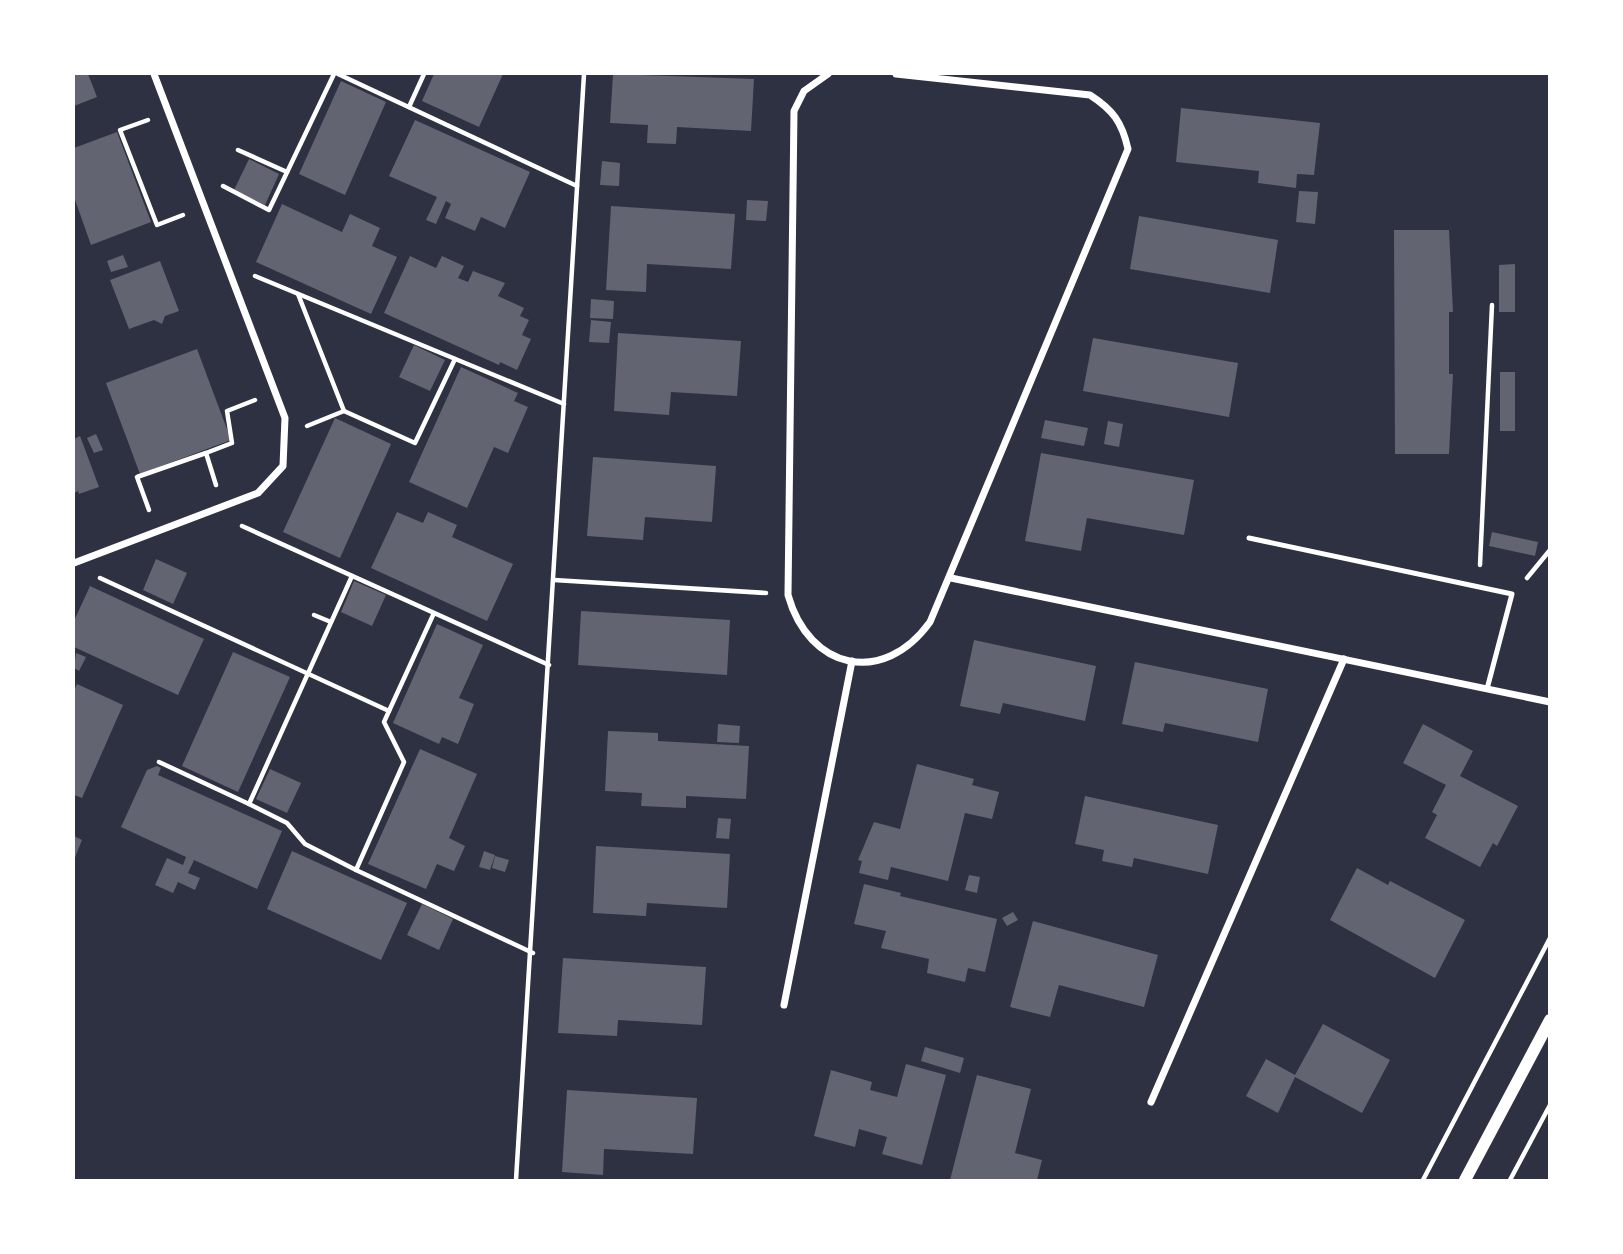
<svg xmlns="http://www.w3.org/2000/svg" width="1623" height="1254" viewBox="0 0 1623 1254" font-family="'Titillium Web',sans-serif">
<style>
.building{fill:#626471}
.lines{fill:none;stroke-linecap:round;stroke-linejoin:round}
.path{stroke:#fff;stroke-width:4.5}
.service{stroke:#fff;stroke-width:5}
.minor{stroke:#fff;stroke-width:7}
.tertiary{stroke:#fff;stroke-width:12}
</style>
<rect width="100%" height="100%" fill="#2d3142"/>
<g class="building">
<path d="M74 74H88L97 97 74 106Z"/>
<path d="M434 74H503L479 127 422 101Z"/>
<path d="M613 74 754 79 751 131 677 127 676 144 647 143 648 125 610 123Z"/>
<path d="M341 81 386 102 345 195 299 174Z"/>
<path d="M1181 108 1320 123 1314 175 1297 174 1296 188 1258 183 1259 171 1176 162Z"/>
<path d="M415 120 530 172 505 228 481 217 475 231 445 218 451 204 446 201 436 224 426 220 437 197 389 176Z"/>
<path d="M117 132 151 222 91 245 74 197V148Z"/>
<path d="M249 159 279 174 265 205 234 190Z"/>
<path d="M602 161 620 163 619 186 600 185Z"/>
<path d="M1299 191 1318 192 1315 224 1296 222Z"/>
<path d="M747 200 768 201 766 221 746 220Z"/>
<path d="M282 204 342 232 350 214 380 228 372 246 397 257 371 314 256 262Z"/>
<path d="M611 206 735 214 731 269 647 264 646 292 606 290Z"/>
<path d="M1139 216 1278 240 1270 293 1130 269Z"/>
<path d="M1394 230H1449L1453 312H1449V374H1453L1449 454H1395Z"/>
<path d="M123 255 128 267 111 272 107 261Z"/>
<path d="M410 256 436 268 442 256 464 266 458 278 468 282 473 271 505 283 498 296 524 308 520 316 529 320 522 335 531 339 517 370 500 362 499 365 384 313Z"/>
<path d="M160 261 179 311 165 316 162 324 154 320 129 329 110 280Z"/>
<path d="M1515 264V312H1499V265Z"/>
<path d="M591 299 614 301 613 319 590 318Z"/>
<path d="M591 320 611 322 609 343 589 342Z"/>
<path d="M618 333 741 341 737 396 671 392 669 415 614 411Z"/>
<path d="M1093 338 1238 363 1229 417 1083 391Z"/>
<path d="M414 345 445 360 430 391 399 377Z"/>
<path d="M197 349 231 440 140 474 106 383Z"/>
<path d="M461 367 518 393 514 401 528 407 508 453 494 447 467 508 409 482Z"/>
<rect x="1500" y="372" width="15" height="59"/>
<path d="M335 418 391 444 340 558 283 532Z"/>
<path d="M1045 420 1088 428 1084 446 1041 438Z"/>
<path d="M1108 421 1123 424 1119 447 1104 444Z"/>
<path d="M96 434 103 450 94 453 87 438Z"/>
<path d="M80 436 99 487 79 494 78 491 74 493V439Z"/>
<path d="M1041 453 1194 480 1184 535 1087 518 1081 551 1025 541Z"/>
<path d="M593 457 716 466 712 522 645 517 643 540 587 536Z"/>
<path d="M397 512 423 523 428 512 457 525 452 537 513 564 487 621 371 568Z"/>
<path d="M1492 532 1538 542 1535 556 1489 546Z"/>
<path d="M156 559 187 573 173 604 143 590Z"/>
<path d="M354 581 386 595 372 626 341 612Z"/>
<path d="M90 586 204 639 178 695 74 647V621Z"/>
<path d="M581 611 730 620 727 675 578 665Z"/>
<path d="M437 624 483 645 459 698 474 704 458 744 442 737 439 744 393 723Z"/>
<path d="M974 640 1096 666 1085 721 1003 703 1000 714 960 706Z"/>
<path d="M233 652 290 677 238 792 182 766Z"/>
<path d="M76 653 86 657 79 671 74 668Z"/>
<path d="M1135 662 1268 689 1258 742 1165 723 1163 732 1122 724Z"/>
<path d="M77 684 123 705 82 798 74 795V691Z"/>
<path d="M718 724 740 726 739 743 717 742Z"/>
<path d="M1423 724 1473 751 1460 776 1518 806 1497 846 1493 843 1480 867 1425 838 1437 815 1432 812 1446 785 1403 763Z"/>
<path d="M608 731 658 733V741L749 746 746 799 686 796V808L641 806 642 793 605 791Z"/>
<path d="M420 749 477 774 449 838 465 846 454 871 437 864 426 889 368 864Z"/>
<path d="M917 764 974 779 972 785 999 792 992 819 965 813 948 881 891 867 888 880 859 873 862 861 858 860 874 822 900 829Z"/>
<path d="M157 766 161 768 158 775 282 831 257 889 194 860 188 873 200 878 195 890 178 882 173 893 155 885 167 858 183 865 186 857 121 827 147 770Z"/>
<path d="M270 769 301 783 287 813 256 799Z"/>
<path d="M1085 796 1218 825 1208 874 1134 858 1132 867 1102 861 1104 850 1075 844Z"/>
<path d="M718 818 731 819 729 839 716 838Z"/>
<path d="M74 836 82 840 74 860Z"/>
<path d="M596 846 730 854 727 908 647 903 646 916 593 913Z"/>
<path d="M292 851 407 903 381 960 267 909Z"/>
<path d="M484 851 495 855 490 870 479 867Z"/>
<path d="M495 856 509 860 505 872 492 868Z"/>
<path d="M1357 868 1388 885 1390 881 1465 920 1435 978 1330 920Z"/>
<path d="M969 875 980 877 977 893 965 890Z"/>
<path d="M864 884 901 893 900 896 997 919 985 972 968 968 965 982 927 973 929 959 881 948 886 931 854 924Z"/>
<path d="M422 904 453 919 439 950 407 935Z"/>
<path d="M1013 912 1018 920 1007 926 1002 918Z"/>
<path d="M1033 921 1158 955 1144 1007 1059 985 1050 1017 1010 1007Z"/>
<path d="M563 958 706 967 702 1025 618 1020 617 1036 558 1033Z"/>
<path d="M1323 1024 1390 1060 1362 1113 1295 1077 1278 1113 1246 1096 1266 1059 1295 1075Z"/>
<path d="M925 1047 964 1058 960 1073 921 1061Z"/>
<path d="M906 1064 946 1075 922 1165 882 1154 887 1137 859 1129 855 1147 814 1136 831 1070 872 1082 870 1090 897 1097Z"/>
<path d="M977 1075 1031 1089 1015 1153 1042 1160 1037 1180H950Z"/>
<path d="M567 1090 697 1098 693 1154 604 1149 603 1175 562 1172Z"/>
</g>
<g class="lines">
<g class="path">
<path d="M338 74 577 186"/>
<path d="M409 107 424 74"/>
<path d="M148 120 120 130 157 225 183 215"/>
<path d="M238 150 287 172"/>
<path d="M223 186 269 210 334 74"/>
<path d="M255 276 564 404"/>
<path d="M298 294 344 411 307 426"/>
<path d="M344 411 415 443 455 359"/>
<path d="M216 485 206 453 232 443 227 411 255 400"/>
<path d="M149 510 137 477 206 453"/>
<path d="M242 526 549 665"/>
<path d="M1480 565 1492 305"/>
<path d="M352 576 249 804 287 823 305 844 356 870"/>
<path d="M100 578 389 711 384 722 404 762 356 870 533 953"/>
<path d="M1527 578 1550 550"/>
<path d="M554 580 766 593"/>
<path d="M314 615 331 622"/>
<path d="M389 711 434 613"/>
<path d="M159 762 249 804"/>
<path d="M516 1180 584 74"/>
<path d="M1423 1180 1550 938"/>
<path d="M1510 1180 1550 1105"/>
</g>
<path class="service" d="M1249 538 1512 594 1487 689"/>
<g class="minor">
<path d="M828 74 804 91 794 111 788 595C809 670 883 687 930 622L1128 149C1122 122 1113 110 1090 95L896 74"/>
<path d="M74 563 258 493 283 466 285 418 154 74"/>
<path d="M951 578 1550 702"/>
<path d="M784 1005 852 661"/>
<path d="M1151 1102 1344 659"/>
</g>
<path class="tertiary" d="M1465 1180 1550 1020"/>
</g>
<rect width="1623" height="1254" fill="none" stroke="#ffffff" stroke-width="150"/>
</svg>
